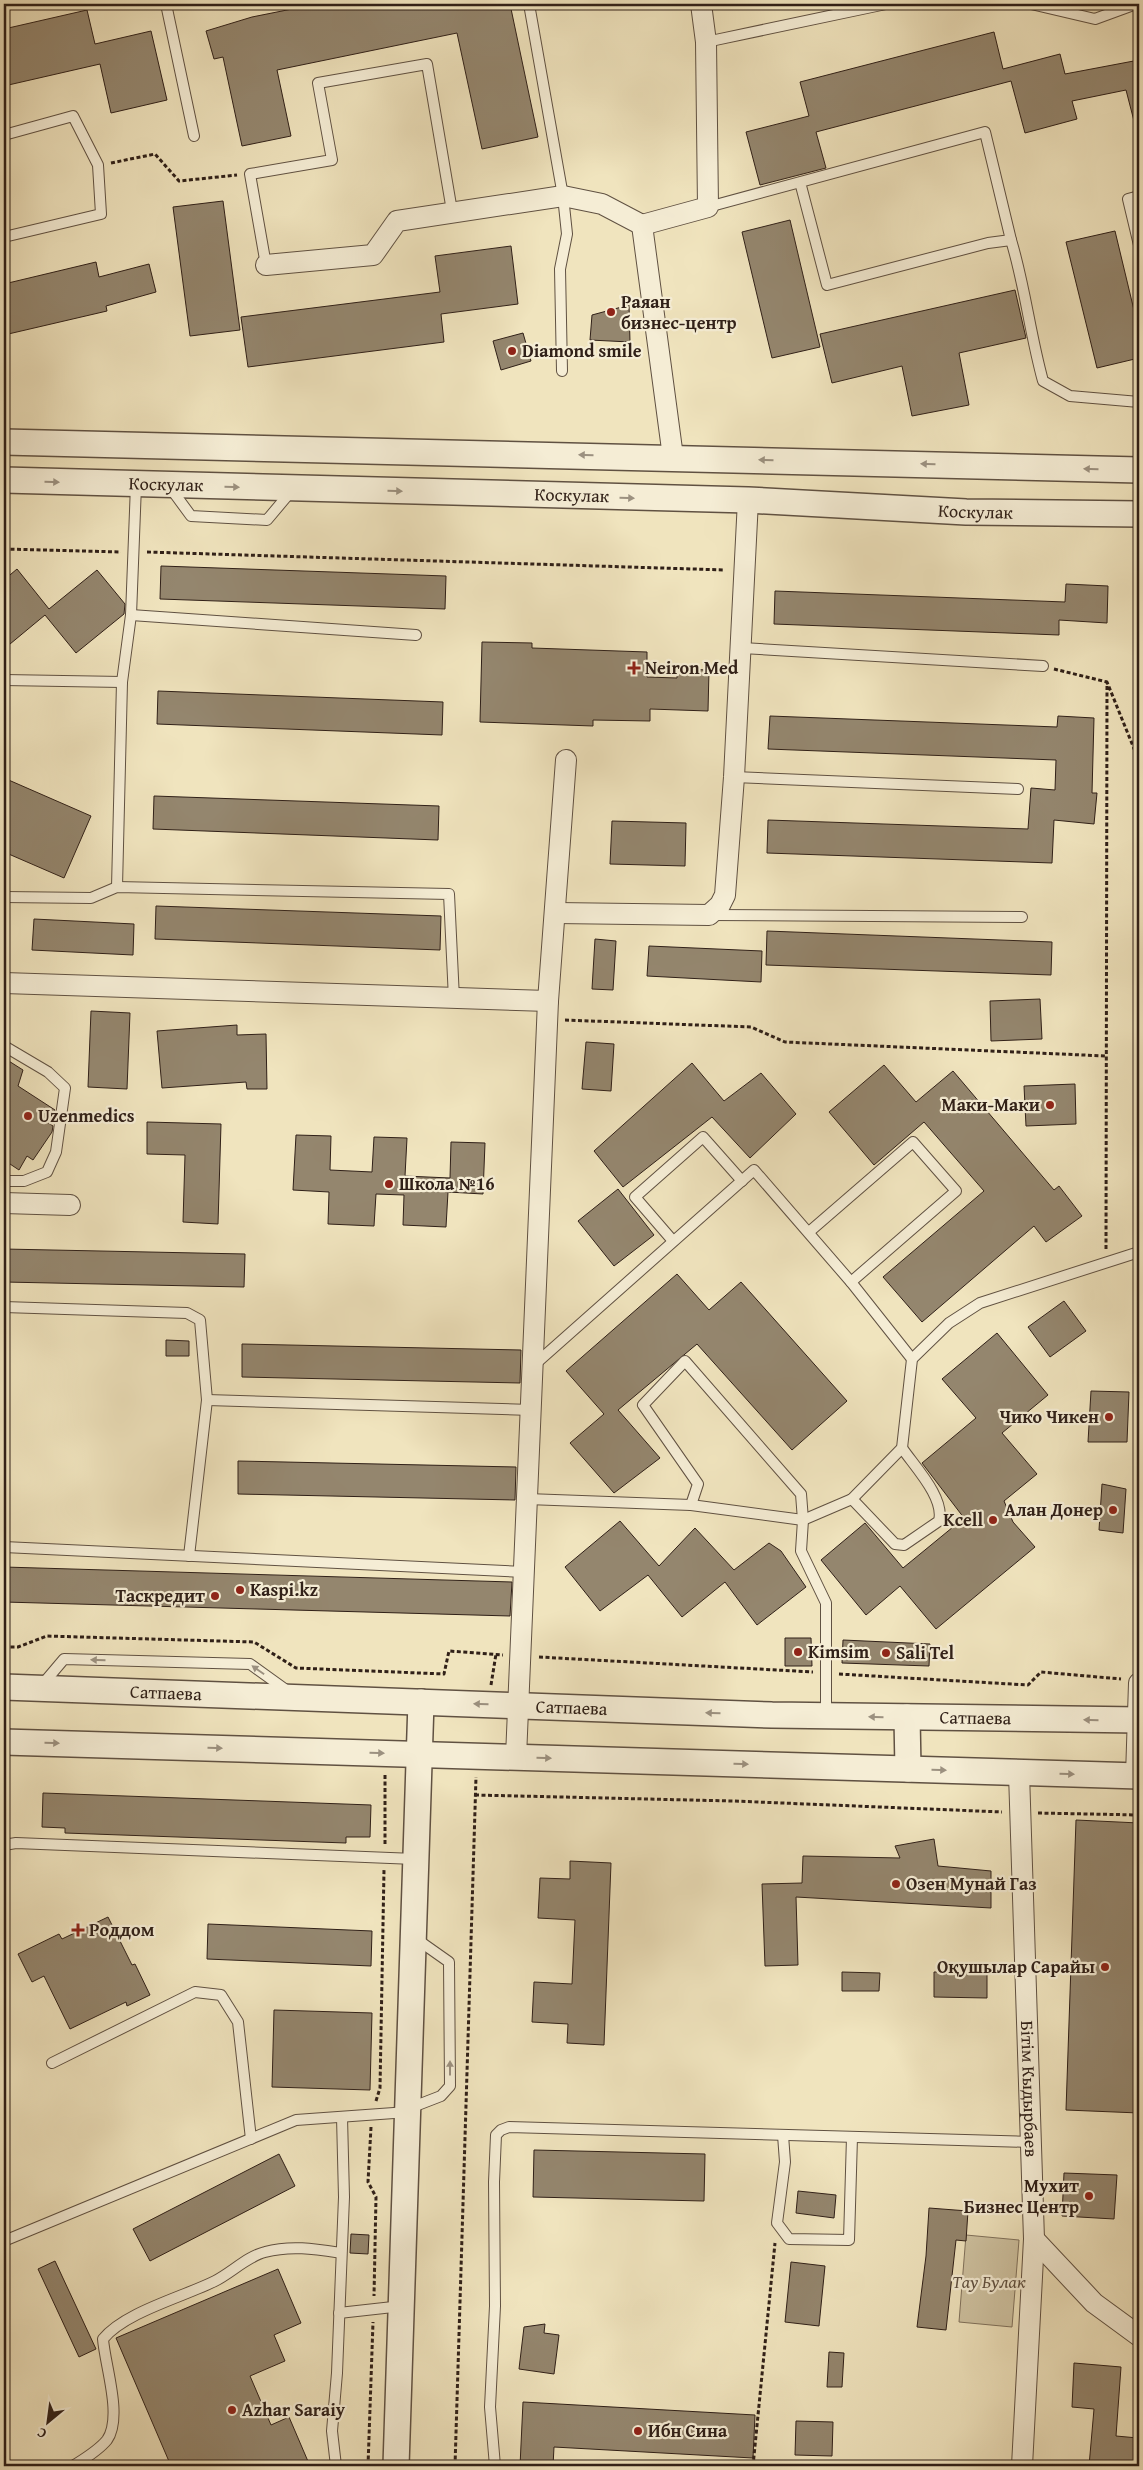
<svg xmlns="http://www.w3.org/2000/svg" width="1143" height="2470" viewBox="0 0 1143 2470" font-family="'Gentium Book Plus',serif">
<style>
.green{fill:#cfc3a2;stroke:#80725d}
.building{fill:#94866e;stroke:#302018}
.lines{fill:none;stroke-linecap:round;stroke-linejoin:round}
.service-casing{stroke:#605142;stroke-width:12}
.minor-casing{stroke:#605142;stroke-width:22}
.tertiary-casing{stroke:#605142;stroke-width:28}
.path{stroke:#302018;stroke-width:3;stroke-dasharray:4 2.5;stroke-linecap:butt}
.service{stroke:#f5edd5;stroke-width:10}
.minor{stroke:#f5edd5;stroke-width:20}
.tertiary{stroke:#f5edd5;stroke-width:25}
.oneway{fill:#9c9180}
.poi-dot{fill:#8f2418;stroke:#f5edd5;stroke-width:2}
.labels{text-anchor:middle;stroke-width:4.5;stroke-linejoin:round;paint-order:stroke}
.poi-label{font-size:18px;font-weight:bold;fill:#302018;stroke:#f5edd5;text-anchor:start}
.street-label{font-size:18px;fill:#302018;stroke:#f5edd5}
.park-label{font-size:18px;font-style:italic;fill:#605141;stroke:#f5edd5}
</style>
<rect width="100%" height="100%" fill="#f0e4be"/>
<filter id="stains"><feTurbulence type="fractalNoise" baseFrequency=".004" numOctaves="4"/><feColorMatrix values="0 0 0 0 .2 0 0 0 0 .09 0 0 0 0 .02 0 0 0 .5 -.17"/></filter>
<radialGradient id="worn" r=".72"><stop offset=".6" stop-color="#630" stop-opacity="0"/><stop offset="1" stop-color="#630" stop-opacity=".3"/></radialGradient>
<path class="green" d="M966 2235 1019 2240 1012 2327 959 2322Z"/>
<g class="building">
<path d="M317 4H455L456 8 477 4H510L538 137 482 149 457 33 277 70 291 136 242 146 223 57 214 59 206 31 252 17Z"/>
<path d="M87 10 95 44 151 31 167 100 111 113 100 64 4 86V29Z"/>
<path d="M994 32 1003 69 1060 54 1065 74 1139 60V120L1134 121 1126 90 1072 101 1077 119 1025 133 1011 81 816 132 826 168 760 185 746 132 809 116 800 82Z"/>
<path d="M223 201 240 330 190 336 173 207Z"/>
<path d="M790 220 820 347 772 358 742 232Z"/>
<path d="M1115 231 1139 331V358L1097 368 1066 242Z"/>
<path d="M511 246 518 304 441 314 444 342 248 367 241 317 440 292 435 256Z"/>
<path d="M96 262 99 277 149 264 156 292 106 306 107 311 4 335V284Z"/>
<path d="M1015 290 1026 338 959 353 969 405 912 416 902 366 832 383 820 334Z"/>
<path d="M629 305 630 342 590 340 592 315Z"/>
<path d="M523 333 531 361 501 370 493 341Z"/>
<path d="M161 566 446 576 445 609 160 599Z"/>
<path d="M17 569 49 609 97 570 125 604 124 614 76 653 45 615 4 649V580Z"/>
<path d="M1066 584 1108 586 1107 623 1059 620V635L774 624 775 591 1065 602Z"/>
<path d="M482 642 532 643V648L647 652V677L677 678V669L709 670 708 711 650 709V721L593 720V726L480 722Z"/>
<path d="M158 691 443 702 442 735 157 724Z"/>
<path d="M770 716 1057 727 1058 716 1094 718 1092 793H1097L1094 824 1054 820 1052 863 767 853 768 820 1028 829 1031 788 1055 790 1056 760 768 749Z"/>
<path d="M4 778 91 816 64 878 4 852Z"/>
<path d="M154 796 439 806 438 840 153 829Z"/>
<path d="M612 821 686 823 685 866 610 864Z"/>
<path d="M156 906 441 916 440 950 155 939Z"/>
<path d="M34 919 134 924 133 955 32 950Z"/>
<path d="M767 931 1052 942 1051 975 766 965Z"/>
<path d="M595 939 616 941 613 990 592 989Z"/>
<path d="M649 946 762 951 761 982 647 976Z"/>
<path d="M1040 999 1042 1039 991 1041 990 1001Z"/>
<path d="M91 1011 130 1013 127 1089 88 1087Z"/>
<path d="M237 1025V1035L266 1034 267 1089H247L246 1082 162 1088 157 1031Z"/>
<path d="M586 1042 614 1044 611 1091 582 1089Z"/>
<path d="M4 1058 23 1070 18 1086 55 1110 47 1122 53 1126 52 1132 33 1160 27 1156 19 1170 4 1160Z"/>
<path d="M692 1063 724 1101 761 1073 796 1114 750 1158 712 1117 623 1187 594 1151Z"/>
<path d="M884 1065 916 1102 953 1071 1054 1190 1059 1186 1082 1216 1046 1242 1034 1226 922 1322 883 1277 984 1191 924 1122 874 1165 829 1112Z"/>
<path d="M1075 1084 1076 1124 1026 1126 1024 1086Z"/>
<path d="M147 1122 221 1124 218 1224 183 1222 185 1155 147 1154Z"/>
<path d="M296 1135 331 1136 330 1170 372 1172 374 1137 407 1138 405 1176 450 1178 451 1142 485 1143 483 1194 448 1192 446 1227 403 1225 404 1195 376 1194 374 1226 328 1224 329 1192 293 1190Z"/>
<path d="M618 1189 654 1235 614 1266 578 1221Z"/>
<path d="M4 1249 245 1254 244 1287 4 1282Z"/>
<path d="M677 1274 709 1310 741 1282 847 1401 792 1450 697 1344 618 1410 660 1458 614 1493 570 1443 604 1414 566 1371Z"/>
<path d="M1064 1301 1086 1331 1050 1357 1028 1327Z"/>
<path d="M997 1333 1048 1395 1002 1433 1037 1474 1004 1501 1013 1522 1035 1547 936 1629 900 1586 866 1615 821 1560 865 1523 903 1568 964 1518 922 1463 976 1418 942 1379Z"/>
<path d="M166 1340 189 1341V1356H166Z"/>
<path d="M242 1344 521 1350 520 1383 242 1377Z"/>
<path d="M1091 1391 1129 1392 1127 1442H1088Z"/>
<path d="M238 1461 516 1467 515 1500 238 1494Z"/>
<path d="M1102 1484 1126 1489 1123 1533 1099 1530Z"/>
<path d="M620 1521 659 1566 695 1528 734 1570 769 1543 781 1551 806 1587 757 1625 725 1582 682 1617 648 1575 600 1611 565 1567Z"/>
<path d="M4 1567 512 1582 510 1616 4 1602Z"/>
<path d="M785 1638H811L812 1666H785Z"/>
<path d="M843 1640 930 1644 929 1666 842 1663Z"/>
<path d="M43 1793 371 1805 370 1837H346V1843L65 1833V1828L42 1827Z"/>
<path d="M1076 1820 1139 1823V2113L1066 2110Z"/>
<path d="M934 1839 938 1866 991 1871V1908L796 1897 798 1965 765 1966 762 1884 802 1883 803 1856 900 1858 895 1846Z"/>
<path d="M570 1861 611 1863 604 2045 567 2043 568 2024 532 2022 534 1982 572 1984 575 1920 538 1918 540 1878 570 1879Z"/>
<path d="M108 1917 132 1965 135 1964 150 1995 127 2006 126 2002 70 2029 44 1976 32 1982 18 1954 59 1934 62 1939Z"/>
<path d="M208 1924 372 1931 371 1966 207 1959Z"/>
<path d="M842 1972 880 1973 879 1991H842Z"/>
<path d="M934 1972H987V1998L934 1997Z"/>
<path d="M274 2010 372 2013 370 2090 272 2087Z"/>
<path d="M534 2150 705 2154 704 2201 533 2197Z"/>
<path d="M279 2154 295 2186 150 2261 133 2229Z"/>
<path d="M1064 2173 1117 2175 1114 2219 1062 2216Z"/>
<path d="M798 2191 836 2195 834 2218 796 2213Z"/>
<path d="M929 2208 968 2211 966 2241 956 2240 946 2330 917 2327 926 2256Z"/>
<path d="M351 2234 369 2235 368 2254 350 2253Z"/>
<path d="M55 2261 96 2349 79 2357 38 2269Z"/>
<path d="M791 2262 825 2266 819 2326 785 2322Z"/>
<path d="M278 2269 301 2323 274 2335 285 2361 250 2376 271 2425 289 2417 310 2466H171L116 2338Z"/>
<path d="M545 2324 544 2333 559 2335 554 2374 519 2369 524 2327Z"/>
<path d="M829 2352 844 2353 842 2387H827Z"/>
<path d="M1074 2363 1121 2367 1116 2436 1138 2438 1136 2466H1089L1094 2409 1072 2407Z"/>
<path d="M523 2402 755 2415 753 2458 554 2447 553 2466H520Z"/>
<path d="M796 2421 833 2422 832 2456 795 2455Z"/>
</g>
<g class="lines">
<defs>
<g id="service">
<path d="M166 4 194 136"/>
<path d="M529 4 563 196 567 234 560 269 562 371"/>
<path d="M1031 4 1095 19 1136 4"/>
<path d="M706 42 886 4"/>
<path d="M4 135 73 116 98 165 101 214 4 237"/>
<path d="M1139 196 1128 199 1139 245"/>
<path d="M708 207 985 132 1011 240 988 243 827 285 800 182"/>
<path d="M1011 240C1025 286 1030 334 1043 381L1070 396 1139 402"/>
<path d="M266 265 250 174 332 160 318 83 427 64 452 211"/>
<path d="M169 486 191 516 267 520 293 489"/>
<path d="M131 615 416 635"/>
<path d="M742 648 1043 666"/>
<path d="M4 680 122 682"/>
<path d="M734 777 1018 789"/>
<path d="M117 887 122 682 131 615 136 485"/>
<path d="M4 897 91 898 117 887 449 894 454 999"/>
<path d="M710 915 1022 917"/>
<path d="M4 1046 48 1072 65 1088 56 1152 47 1172 24 1181H4"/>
<path d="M809 1232 913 1142 956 1191 851 1282"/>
<path d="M673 1241 635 1197 703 1137 742 1181"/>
<path d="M4 1307 187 1313 200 1320 207 1400 189 1556"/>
<path d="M533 1366 754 1170 851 1282 912 1359"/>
<path d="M207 1400 531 1410"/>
<path d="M527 1499 691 1505 803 1520 852 1499 902 1448 912 1359 949 1323 980 1303 1139 1252"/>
<path d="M852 1499 895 1544 904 1545 939 1521C945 1498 915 1467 902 1448"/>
<path d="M691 1505 698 1484 643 1405 685 1361 801 1494 803 1520 801 1551 826 1603V1716"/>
<path d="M4 1547 524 1572"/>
<path d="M42 1685 64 1659 250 1664 289 1692"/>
<path d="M4 1845 16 1843 415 1859"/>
<path d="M52 2063 195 1992 221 1995 238 2022 251 2139"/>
<path d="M410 2108 441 2096 450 2086 449 1962 415 1938"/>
<path d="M783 2135 785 2162 777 2223 789 2239 849 2240 852 2137"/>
<path d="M4 2241 296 2120 408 2112"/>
<path d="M339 2313 402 2306"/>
<path d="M73 2466C84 2459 98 2451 107 2440 123 2417 105 2366 103 2339 125 2312 183 2297 215 2281 231 2273 248 2256 265 2252 291 2245 315 2249 341 2253"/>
<path d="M336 2466 332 2431 337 2373 344 2197 342 2117"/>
<path d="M495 2466 490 2407 495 2306 494 2182 496 2135 501 2130 509 2127 1031 2142"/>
</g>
<g id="minor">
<path d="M266 265 373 255 397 221 563 196 602 204 642 225"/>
<path d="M673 457 642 225 708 207 706 42 701 4"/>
<path d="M556 913 709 915 720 905 725 895 734 777 748 500"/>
<path d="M4 983 548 1001"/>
<path d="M4 1203 70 1205"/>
<path d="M516 1757 548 1001 566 760"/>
<path id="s1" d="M1019 1773 1034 2239 1022 2466"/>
<path d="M1136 1776 1139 1683"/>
<path d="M1034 2239 1094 2303 1139 2336"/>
</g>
<g id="tertiary">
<path d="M4 442 1139 470"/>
<path id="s2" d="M4 480 748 500 966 512 1139 514"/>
<path id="s3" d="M4 1687 772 1715 1139 1720"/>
<path d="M907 1717 908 1769"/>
<path d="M4 1742 1139 1776"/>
<path d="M396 2466 421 1702"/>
</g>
</defs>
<use href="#service" class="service-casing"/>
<use href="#minor" class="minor-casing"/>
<use href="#tertiary" class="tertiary-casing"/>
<g class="path">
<path d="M111 163 155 154 179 181 237 175"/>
<path d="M4 549 121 552"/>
<path d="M147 552 725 570"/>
<path d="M1054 669 1107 682"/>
<path d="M565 1020 751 1027 785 1042 1106 1056"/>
<path d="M1106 1249 1107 682 1139 761"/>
<path d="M4 1647H18L47 1636 254 1642 296 1668 444 1674 449 1651 503 1655"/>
<path d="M539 1657 813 1672"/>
<path d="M839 1674 1028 1685 1041 1672 1121 1679"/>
<path d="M491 1685 496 1654"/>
<path d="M475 1795 733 1801 1002 1812"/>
<path d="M1038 1813 1139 1815"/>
<path d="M385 1844V1773"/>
<path d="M376 2101 380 2088 384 1870"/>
<path d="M371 2127 368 2182 376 2197 374 2296"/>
<path d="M368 2466 373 2322"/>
<path d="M455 2466 476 1777"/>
<path d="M753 2466 775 2243"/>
</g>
<use href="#service" class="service"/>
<use href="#minor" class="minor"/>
<use href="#tertiary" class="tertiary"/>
</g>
<defs><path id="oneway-solid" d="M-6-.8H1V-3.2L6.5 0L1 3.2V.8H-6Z" transform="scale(1.25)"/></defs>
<g class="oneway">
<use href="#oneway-solid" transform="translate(586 455) rotate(-179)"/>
<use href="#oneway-solid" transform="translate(766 460) rotate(-178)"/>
<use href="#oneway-solid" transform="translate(928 464) rotate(-178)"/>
<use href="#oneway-solid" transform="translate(1091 469) rotate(-178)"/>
<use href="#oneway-solid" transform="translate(52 482) rotate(2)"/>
<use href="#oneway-solid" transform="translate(232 487) rotate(1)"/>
<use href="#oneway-solid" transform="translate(395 491) rotate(1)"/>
<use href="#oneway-solid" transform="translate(627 498) rotate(2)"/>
<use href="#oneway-solid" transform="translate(98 1660) rotate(-178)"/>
<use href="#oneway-solid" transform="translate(258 1670) rotate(-145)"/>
<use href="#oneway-solid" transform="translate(481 1704) rotate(-178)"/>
<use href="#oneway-solid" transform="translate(713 1713) rotate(-178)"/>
<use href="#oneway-solid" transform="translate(876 1717) rotate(-179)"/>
<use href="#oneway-solid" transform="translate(1091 1720) rotate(-179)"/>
<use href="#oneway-solid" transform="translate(52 1743) rotate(2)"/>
<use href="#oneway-solid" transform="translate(215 1748) rotate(2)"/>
<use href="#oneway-solid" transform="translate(377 1753) rotate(2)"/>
<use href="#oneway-solid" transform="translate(544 1758) rotate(2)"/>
<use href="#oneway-solid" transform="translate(741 1764) rotate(2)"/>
<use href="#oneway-solid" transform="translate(939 1770) rotate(2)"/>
<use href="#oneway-solid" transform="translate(1067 1774) rotate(2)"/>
<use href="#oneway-solid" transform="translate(450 2068) rotate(-90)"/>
</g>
<g class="poi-dot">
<circle cx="611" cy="312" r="5"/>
<circle cx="512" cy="351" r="5"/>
<path d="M631.5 660.5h5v5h5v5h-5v5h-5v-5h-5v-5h5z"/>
<circle cx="1050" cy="1105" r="5"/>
<circle cx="28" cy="1116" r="5"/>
<circle cx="389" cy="1184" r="5"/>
<circle cx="1109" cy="1417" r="5"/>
<circle cx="1113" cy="1510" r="5"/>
<circle cx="993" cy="1520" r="5"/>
<circle cx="240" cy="1590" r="5"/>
<circle cx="215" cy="1596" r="5"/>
<circle cx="798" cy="1652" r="5"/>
<circle cx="886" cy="1653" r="5"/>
<circle cx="896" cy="1884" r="5"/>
<path d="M75.5 1922.5h5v5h5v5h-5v5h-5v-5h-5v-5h5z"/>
<circle cx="1105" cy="1967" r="5"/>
<circle cx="1089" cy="2196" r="5"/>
<circle cx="232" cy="2410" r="5"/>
<circle cx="638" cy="2431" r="5"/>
</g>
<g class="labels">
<g class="poi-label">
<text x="621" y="308">Раяан<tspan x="621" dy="21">бизнес-центр</tspan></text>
<text x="522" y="357">Diamond smile</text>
<text x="645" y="674">Neiron Med</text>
<text x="1040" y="1111" text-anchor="end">Маки-Маки</text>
<text x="38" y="1122">Uzenmedics</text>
<text x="399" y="1190">Школа №16</text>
<text x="1099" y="1423" text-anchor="end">Чико Чикен</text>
<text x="1103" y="1516" text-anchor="end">Алан Донер</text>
<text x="983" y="1526" text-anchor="end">Kcell</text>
<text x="250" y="1596">Kaspi.kz</text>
<text x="205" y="1602" text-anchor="end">Таскредит</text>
<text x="808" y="1658">Kimsim</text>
<text x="896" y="1659">Sali Tel</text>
<text x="906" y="1890">Озен Мунай Газ</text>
<text x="89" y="1936">Роддом</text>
<text x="1095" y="1973" text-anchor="end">Оқушылар Сарайы</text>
<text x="1079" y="2192" text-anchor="end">Мухит<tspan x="1079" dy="21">Бизнес Центр</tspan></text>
<text x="242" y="2416">Azhar Saraiy</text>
<text x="648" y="2437">Ибн Сина</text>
</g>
<g class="street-label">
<text dy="6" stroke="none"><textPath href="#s2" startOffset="162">Коскулак</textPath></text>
<text dy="6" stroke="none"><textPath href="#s2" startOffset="568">Коскулак</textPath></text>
<text dy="6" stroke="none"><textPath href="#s2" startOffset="972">Коскулак</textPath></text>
<text dy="6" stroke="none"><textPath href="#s3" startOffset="162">Сатпаева</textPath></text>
<text dy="6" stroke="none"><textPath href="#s3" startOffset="568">Сатпаева</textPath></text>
<text dy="6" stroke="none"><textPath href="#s3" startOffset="972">Сатпаева</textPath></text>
<text dy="6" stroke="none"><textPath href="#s1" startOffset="316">Бiтiм Кыдырбаев</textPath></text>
</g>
<g class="park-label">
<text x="989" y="2288">Тау Булак</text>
</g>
</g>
<rect width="1143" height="2470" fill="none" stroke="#f0e4be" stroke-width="20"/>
<rect x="5" y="5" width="1133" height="2460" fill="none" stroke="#302018" stroke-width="2.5"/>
<rect x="10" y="10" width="1123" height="2450" fill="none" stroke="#302018"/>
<g transform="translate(48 2422) rotate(209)" stroke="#f5edd5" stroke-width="4" paint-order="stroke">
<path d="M0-4L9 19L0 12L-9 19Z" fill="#302018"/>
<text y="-8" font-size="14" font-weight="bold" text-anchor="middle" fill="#302018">С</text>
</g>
<rect width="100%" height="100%" filter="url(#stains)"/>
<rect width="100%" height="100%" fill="url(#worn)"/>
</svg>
